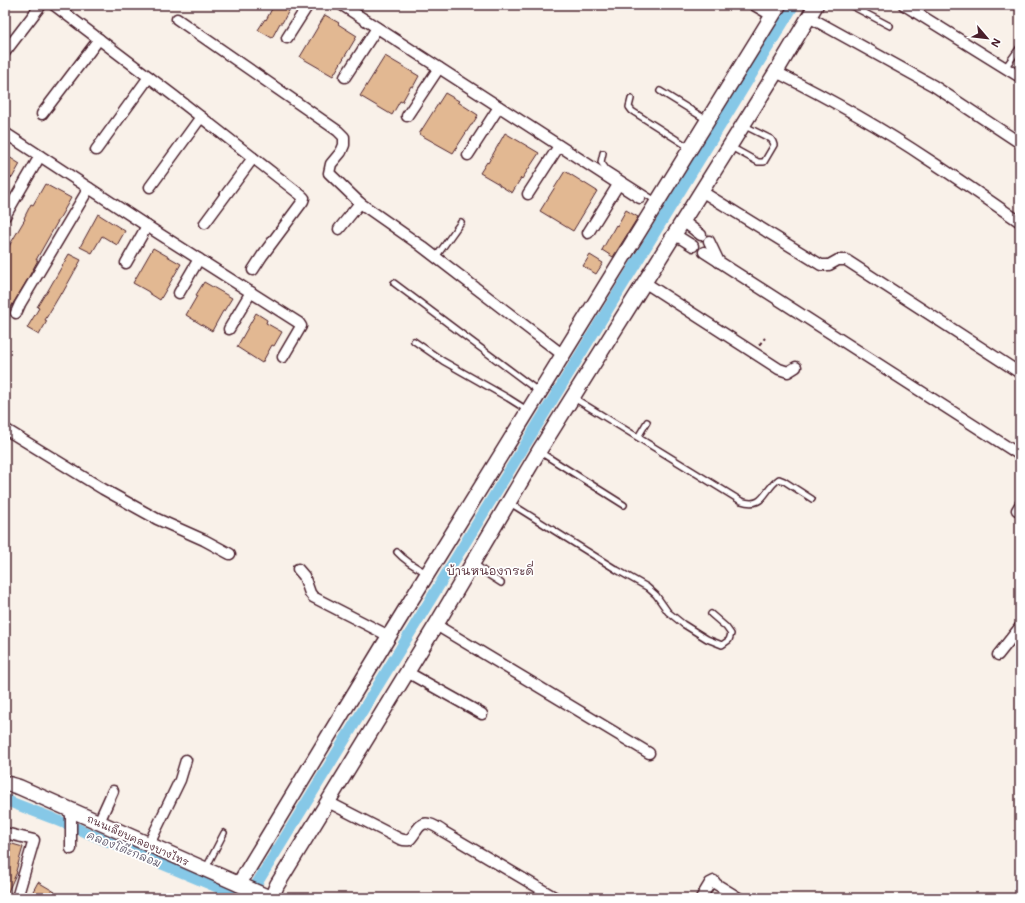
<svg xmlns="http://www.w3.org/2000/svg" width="1025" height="903" viewBox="0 0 1025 903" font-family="Mali,'Playpen Sans Thai',sans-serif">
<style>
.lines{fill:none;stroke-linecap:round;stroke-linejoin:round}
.canal{stroke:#86c8e7;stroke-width:11}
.building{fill:#e2b892;stroke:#4a1f2b}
.lane-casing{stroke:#4a1f2b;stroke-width:8}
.street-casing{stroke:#4a1f2b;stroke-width:13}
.secondary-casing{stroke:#4a1f2b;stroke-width:17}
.path{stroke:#4a1f2b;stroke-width:2;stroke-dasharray:4 3;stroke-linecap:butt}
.lane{stroke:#fff;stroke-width:5}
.street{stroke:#fff;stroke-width:10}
.secondary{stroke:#fff;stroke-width:14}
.labels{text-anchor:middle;stroke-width:3.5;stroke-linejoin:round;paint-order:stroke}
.street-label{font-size:10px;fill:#4a1f2b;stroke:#fff}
.water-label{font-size:11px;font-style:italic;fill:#5f5a6d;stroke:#fff}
.quarter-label{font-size:12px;fill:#4a1f2b;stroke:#fff}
</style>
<rect width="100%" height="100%" fill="#f9f1e9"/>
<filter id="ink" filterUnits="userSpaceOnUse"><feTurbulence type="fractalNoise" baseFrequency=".025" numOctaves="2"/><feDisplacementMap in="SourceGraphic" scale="8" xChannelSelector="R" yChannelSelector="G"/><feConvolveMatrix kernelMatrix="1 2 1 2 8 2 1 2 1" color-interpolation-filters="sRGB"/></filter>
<g filter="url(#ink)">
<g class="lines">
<g class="canal">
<path d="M5 800 52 818 243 898"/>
<path d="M248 898 794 5"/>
</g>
</g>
<g class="building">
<path d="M274 5H292L282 23H280L272 38 258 30 265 19 266 20Z"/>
<path d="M325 15 339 23 338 24 357 36 333 76 300 57Z"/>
<path d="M385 56 419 76 413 87 411 86 402 102 400 101 392 115 360 96Z"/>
<path d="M445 93 459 101 458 102 478 115 472 125H471L453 153 419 134Z"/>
<path d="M505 133 539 153 522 179 521 178 512 193 499 185V184L480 173 487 162 488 163Z"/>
<path d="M9 157 20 164 12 178 11 177 5 188V164Z"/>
<path d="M565 171 597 191 573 231 540 211Z"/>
<path d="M45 184 71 198 36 260H38L26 282 5 317V253L25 219 24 218 31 204 33 205Z"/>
<path d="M626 210 638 217 613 257 602 250 616 225 617 226Z"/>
<path d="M98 214 125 231 117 245 102 236 92 253 80 247Z"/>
<path d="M153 248 181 264 160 300 149 293V292L133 283Z"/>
<path d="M69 254 81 260 62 294 61 293 45 320 47 321 39 335 27 328 39 308 37 307 45 294H46Z"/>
<path d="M590 255 603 263 596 274 583 266Z"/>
<path d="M204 282 232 298 224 311H223L212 331 186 315 197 296 196 295Z"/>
<path d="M256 313 267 320 266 323 282 332 274 346 272 345 262 363 237 347Z"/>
<path d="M5 842 23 847 16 871 17 872 5 898Z"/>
<path d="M38 882 55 892 51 898H35L31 895Z"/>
</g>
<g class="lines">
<defs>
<g id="lane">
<path d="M850 5 890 26"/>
<path d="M1005 68 1020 47"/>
<path d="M660 91 707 120"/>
<path d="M631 99 629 107 632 111 690 148"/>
<path d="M731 147 758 162H764L774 145 773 142 771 139 743 125"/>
<path d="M603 153 601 162 606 169 656 201"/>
<path d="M436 257 461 222"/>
<path d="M394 283 538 391"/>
<path d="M414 341 443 361 508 398 527 410"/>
<path d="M574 398C630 432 685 467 741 501 765 509 763 490 779 479L784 481 812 499"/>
<path d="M638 437 647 422"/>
<path d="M540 452 624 505"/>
<path d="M510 503 617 570 647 587 656 595 668 612 683 624 707 639 722 645 729 640 731 634 726 627 711 614"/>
<path d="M397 552C405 561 415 567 427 573"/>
<path d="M474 563 490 576 501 583"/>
<path d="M206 868 224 833"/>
</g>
<g id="street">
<path d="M54 5 174 96 302 196 304 198 303 201 262 256 253 270"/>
<path d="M342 5 640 198"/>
<path d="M754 5 773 16"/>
<path d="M904 5 1020 77"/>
<path d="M809 17 934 86 1020 143"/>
<path d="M177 19 338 131 344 137V145L341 152 331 164 329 173 360 203 420 245 563 355"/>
<path d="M287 38 308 5"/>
<path d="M5 52 41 5"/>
<path d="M776 72C828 98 880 127 929 160 960 180 990 201 1020 222"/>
<path d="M345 77 377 28"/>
<path d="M42 114 99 39"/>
<path d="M407 116 439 68"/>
<path d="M5 133 147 226 299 323 301 326 300 328 283 357"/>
<path d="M96 150 149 77"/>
<path d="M468 155 499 107"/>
<path d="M150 187 201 117"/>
<path d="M701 191 821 265H829L838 260H846L1020 373"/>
<path d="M528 194 559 146"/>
<path d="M5 216 40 156"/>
<path d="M683 221 701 235"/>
<path d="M205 223 253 158"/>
<path d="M339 229 360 203"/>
<path d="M588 233 618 185"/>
<path d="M674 234 693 246"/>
<path d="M709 241 719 262"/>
<path d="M704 252 1020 455"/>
<path d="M126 263 147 226"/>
<path d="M644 282 779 369 788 372 796 367"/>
<path d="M179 293 199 259"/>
<path d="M16 313 20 304 89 188"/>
<path d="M229 329 251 292"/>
<path d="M5 429 103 489 157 519 204 540 230 554"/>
<path d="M1017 510 1020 505"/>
<path d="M298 569 304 576 310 593 313 597 389 636"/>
<path d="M436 625 649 753"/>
<path d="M998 655 1020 627"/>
<path d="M407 672 482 714"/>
<path d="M328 802 400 839C403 840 406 841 409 840 416 835 418 821 429 824 434 825 440 829 444 832L556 898"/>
<path d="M99 822 113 791"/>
<path d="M5 833 34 840 17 898"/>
<path d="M149 844 180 780 186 760"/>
<path d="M71 849V810"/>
<path d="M701 898 710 883 714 881 716 884 739 898"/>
</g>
<g id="secondary">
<path d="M5 783 19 787 270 898"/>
<path d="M239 884 389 636 779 5"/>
<path d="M273 898 274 892 277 885 436 625 539 451 776 72 816 5"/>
</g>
</defs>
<use href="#lane" class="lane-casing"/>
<use href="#street" class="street-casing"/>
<use href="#secondary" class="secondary-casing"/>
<path class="path" d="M759 345 765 338"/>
<use href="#lane" class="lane"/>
<use href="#street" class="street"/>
<use href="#secondary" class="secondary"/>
</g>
</g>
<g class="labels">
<g class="street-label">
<text transform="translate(138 840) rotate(24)" y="4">ถนนเลียบคลองบางไทร</text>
</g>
<g class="water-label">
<text transform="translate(124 849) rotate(22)" y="4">คลองโต๊ะกล่อม</text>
</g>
<g class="quarter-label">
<text x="490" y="575">บ้านหนองกระดี่</text>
</g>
</g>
<rect width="1025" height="903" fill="none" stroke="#fff" stroke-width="20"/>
<rect x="10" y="10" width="1005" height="883" fill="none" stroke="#4a1f2b" stroke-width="1.5" filter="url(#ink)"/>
<g transform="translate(987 38) rotate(118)" stroke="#ffffff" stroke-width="3" paint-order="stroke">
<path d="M0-3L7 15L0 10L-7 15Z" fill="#4a1f2b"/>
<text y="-6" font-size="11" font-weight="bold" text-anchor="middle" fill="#4a1f2b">N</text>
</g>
</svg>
